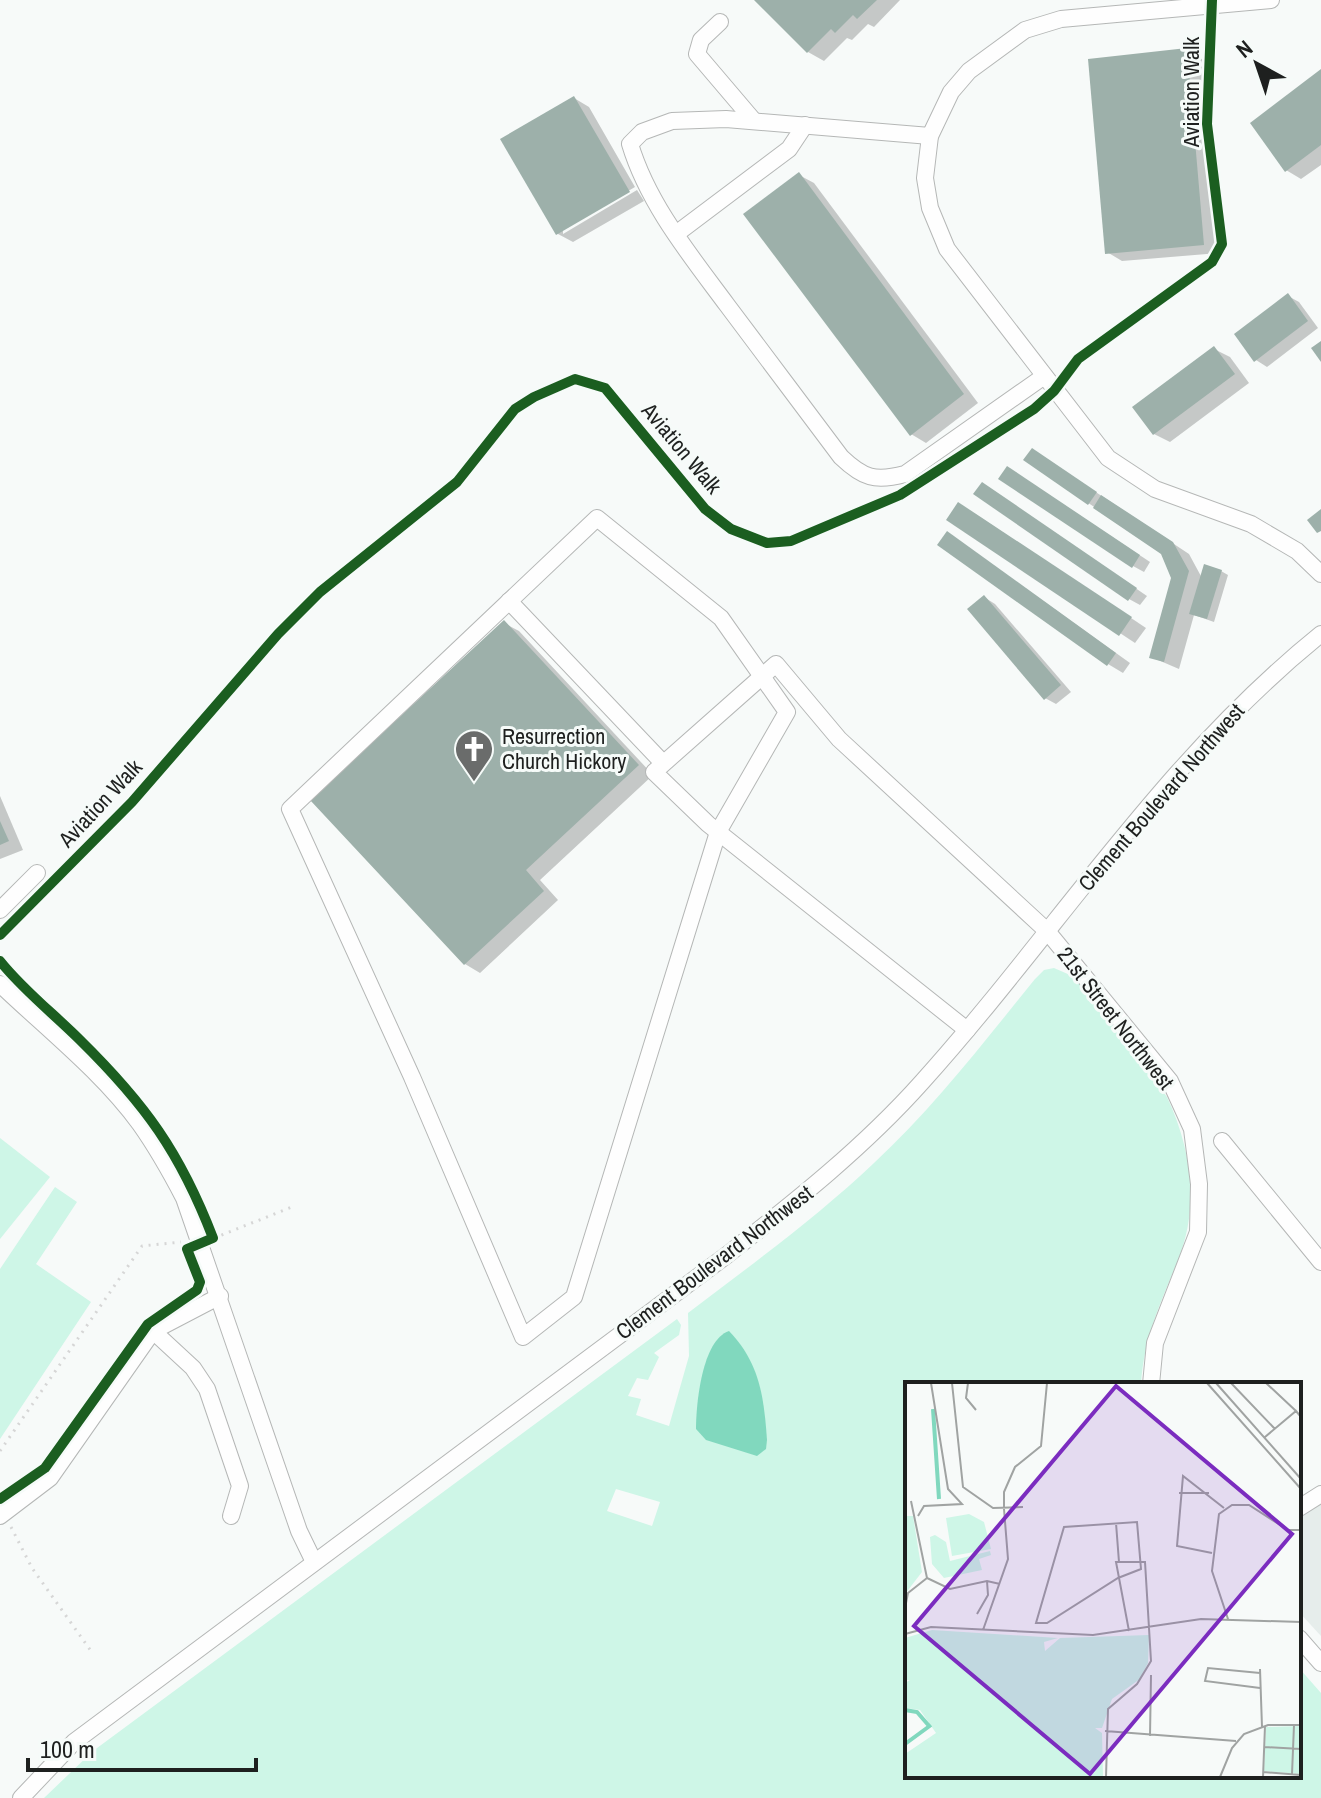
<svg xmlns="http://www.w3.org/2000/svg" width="1321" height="1798" viewBox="0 0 1321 1798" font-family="'Archivo Narrow',sans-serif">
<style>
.built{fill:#e6edeb}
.green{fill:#cef6e7;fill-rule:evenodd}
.water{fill:#81d8be}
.shadow{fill:#0003}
.building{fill:#9db0aa}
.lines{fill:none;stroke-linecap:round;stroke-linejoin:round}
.minor-casing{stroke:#b5b7b6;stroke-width:18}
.path{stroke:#d6d6d6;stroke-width:3;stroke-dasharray:2 6;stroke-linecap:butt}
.minor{stroke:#fefefe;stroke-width:16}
.cycleway-casing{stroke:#f6fbf9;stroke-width:15}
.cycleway{stroke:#1b5e20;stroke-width:10}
.labels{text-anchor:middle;stroke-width:6;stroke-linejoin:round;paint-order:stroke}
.street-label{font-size:22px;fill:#1e201f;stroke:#f6fbf9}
.poi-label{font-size:22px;fill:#1e201f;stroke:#f6fbf9;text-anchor:start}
.inset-river{fill:none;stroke:#81d8be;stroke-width:4}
.inset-road{fill:none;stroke:#a0a3a2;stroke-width:2}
.view{fill:#7b2cbf;fill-opacity:0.15;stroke:#7b2cbf;stroke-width:4}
.inset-edge{fill:none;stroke:#1e201f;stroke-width:4}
</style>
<rect width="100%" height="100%" fill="#f7faf9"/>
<path class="built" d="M1321 1504V1636L1299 1612V1518Z"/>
<g class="green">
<path d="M1054 968 1077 978 1167 1097C1191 1148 1200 1206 1178 1260 1161 1302 1144 1337 1141 1384H907V1776H1299V1668L1321 1693V1798H44L93 1751 677 1319 681 1325 679 1335 654 1353 659 1357 648 1380 637 1378 628 1396 641 1399 636 1415 669 1426 689 1356 688 1313C751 1265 816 1218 874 1163 934 1107 984 1042 1035 979L1044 970ZM616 1489 660 1502 652 1526 607 1511Z"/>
<path d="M0 1138 50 1177 0 1239Z"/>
<path d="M55 1187 77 1202 36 1264 91 1302 0 1439V1269Z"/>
</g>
<path class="water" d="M729 1331C760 1363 764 1398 767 1440L766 1449 757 1456 706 1440 696 1429C696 1404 702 1340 729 1331Z"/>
<g class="shadow">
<path d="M757 0H900L874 27 868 24 852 40 847 38 824 61 808 52Z"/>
<path d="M1186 50 1202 59 1219 253 1122 261 1107 252Z"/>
<path d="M1321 72V165L1301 179 1286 170Z"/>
<path d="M574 98 589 107 635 187 563 229V234L637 190 644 201 573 242 558 234Z"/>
<path d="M799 175 814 183 978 403 926 443 911 434Z"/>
<path d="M1288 296 1299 302 1318 328 1267 367 1256 360Z"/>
<path d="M1214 349 1230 357 1249 383 1170 442 1154 434Z"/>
<path d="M1043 457 1189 554 1202 578 1221 571 1228 575 1214 622 1194 615 1179 669 1151 657 1174 577 1162 553 1025 460Z"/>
<path d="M1019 475 1150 562 1144 572 1133 566Z"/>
<path d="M993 491 1147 596 1140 605 1129 599Z"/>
<path d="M974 513 1146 628 1135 643 949 520Z"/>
<path d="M962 543 1130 663 1123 673 1108 664Z"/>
<path d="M984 597 995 604 1071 692 1056 704 1045 698Z"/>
<path d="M504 623 519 631 653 775 540 880 558 900 480 973 465 964Z"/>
<path d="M0 796 23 850 0 859Z"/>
</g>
<g class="building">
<path d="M754 0H877L857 19 853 15 835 33 831 29 807 53Z"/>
<path d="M1187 48 1204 245 1105 254 1088 59Z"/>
<path d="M1321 69V145L1285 172 1250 123Z"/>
<path d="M574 96 630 192 556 235 500 139Z"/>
<path d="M799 172 964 394 910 436 743 214Z"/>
<path d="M1288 293 1308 321 1254 362 1234 334Z"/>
<path d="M1321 341V362L1311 348Z"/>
<path d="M1214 346 1235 374 1153 435 1132 407Z"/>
<path d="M1032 448 1097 492 1088 505 1023 460Z"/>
<path d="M1007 466 1140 555 1132 568 998 479Z"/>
<path d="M982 482 1137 588 1128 601 973 494Z"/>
<path d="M1101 495 1173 542 1189 571 1164 662 1149 658 1171 578 1161 554 1093 508Z"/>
<path d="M958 502 1132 617 1119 636 946 520Z"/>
<path d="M1321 509V531L1317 533 1307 520Z"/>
<path d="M947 531 1116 653 1107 666 937 545Z"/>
<path d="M1204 564 1222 570 1207 619 1189 614Z"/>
<path d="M984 595 1061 685 1044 700 967 609Z"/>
<path d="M504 620 639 765 526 870 544 891 464 965 310 800Z"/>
<path d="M0 821 9 841 0 845Z"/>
</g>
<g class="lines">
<defs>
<g id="minor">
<path d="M1271 0 1061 19 1025 30 969 71 951 92 930 136 925 178 930 208 947 249 1108 458 1155 489 1251 524 1297 551 1321 574"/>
<path d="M720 22 701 40 697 54 754 121"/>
<path d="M930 136 726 119 672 121 642 132 630 144C648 204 690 255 727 305 765 356 803 406 841 457 863 478 875 482 905 474L1043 377"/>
<path d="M676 234 789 149 805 125"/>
<path d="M597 518 721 618 787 712 718 832 574 1297 523 1337 412 1077 290 809Z"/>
<path d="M509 601 663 763"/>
<path d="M0 910 37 873"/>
<path d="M0 984C47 1029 102 1072 140 1124 157 1148 171 1173 184 1198L299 1531 314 1562"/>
<path d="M967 1030 708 824 654 772 776 664 839 739 1047 931 1170 1081 1192 1129 1199 1184 1198 1232 1155 1343 1151 1384"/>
<path d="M1222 1141 1321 1262"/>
<path d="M153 1331 193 1368 207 1389 240 1486 231 1516"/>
<path d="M1299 1508 1321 1494"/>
<path d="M0 1516 50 1478 153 1331 220 1296"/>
<path d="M1299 1638 1321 1663"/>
<path d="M21 1798 74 1742 727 1255C796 1201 864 1147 922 1082 1056 933 1163 761 1321 634"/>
</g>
</defs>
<use href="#minor" class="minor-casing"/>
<g class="path">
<path d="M214 1238 292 1207"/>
<path d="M0 1451 142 1246 181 1242"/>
<path d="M11 1527 32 1568 91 1651"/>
</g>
<use href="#minor" class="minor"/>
<defs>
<g id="cycleway">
<path d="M0 935 132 802 278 634 320 592 457 482 515 409 534 397 575 379 605 388 705 509 731 529 767 543 791 541 900 495 1034 409 1054 391 1078 359 1212 262 1222 244 1207 124 1212 0"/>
<path d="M0 961C23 990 54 1014 80 1040 145 1104 180 1152 213 1238L187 1249 200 1282 197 1290 148 1324 45 1468 0 1499"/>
</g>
</defs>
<use href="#cycleway" class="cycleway-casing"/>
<use href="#cycleway" class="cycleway"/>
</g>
<defs>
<symbol id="church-pin" viewBox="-11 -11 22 30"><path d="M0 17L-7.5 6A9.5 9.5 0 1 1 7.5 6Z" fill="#6a6c6b" stroke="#f6fbf9"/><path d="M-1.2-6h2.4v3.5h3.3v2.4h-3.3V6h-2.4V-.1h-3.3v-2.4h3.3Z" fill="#fff"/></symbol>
</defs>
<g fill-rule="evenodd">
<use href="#church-pin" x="452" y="727" width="44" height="60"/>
</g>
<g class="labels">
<g class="street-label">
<text transform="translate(1191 92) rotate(-90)" y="8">Aviation Walk</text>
<text transform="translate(682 448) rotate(50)" y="8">Aviation Walk</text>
<text transform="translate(1161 797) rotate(-49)" y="8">Clement Boulevard Northwest</text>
<text transform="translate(100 803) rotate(-47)" y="8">Aviation Walk</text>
<text transform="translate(1116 1018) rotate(52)" y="8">21st Street Northwest</text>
<text transform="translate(714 1262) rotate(-37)" y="8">Clement Boulevard Northwest</text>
</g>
<g class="poi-label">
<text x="502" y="744">Resurrection<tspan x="502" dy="25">Church Hickory</tspan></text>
</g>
</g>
<g transform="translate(905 1382)">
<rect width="396" height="396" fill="#f7faf9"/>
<path d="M64 132 79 140 86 167 47 174 41 136ZM0 134H8L17 190 0 212ZM30 153 41 160 45 179 85 169 86 173 74 177 77 188 39 196 27 182 25 155ZM27 248 153 256 139 260 140 269 155 256 244 253 243 281 235 297 207 317 197 346H190L197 351 198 395H0V372L31 351 15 328 0 326V301L5 298H0V256ZM396 344V392L359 389 361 345Z" fill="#cef6e7"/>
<path class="inset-river" d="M28 27 34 117M0 328 12 330 25 345M0 362 26 343"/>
<path class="inset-road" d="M47 1 58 105 88 126 118 125M63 1 61 16 71 28M302 1 396 107M311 1 396 97M326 1 370 47M361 1 391 29M360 55 391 29 396 35M274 111H304M6 119 22 196 45 207 82 199 95 202M99 126V110L110 85 136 64 142 1M13 134 19 124 57 122 43 107 26 1M232 140 236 187 213 196 142 241H131L159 145ZM211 141 214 180M307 171 272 164 278 94 319 126M0 226 3 211 22 196M72 232 83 213 82 199M323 237 307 189 314 132 327 123H344L383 148H396M78 248 103 177 99 127M0 252 26 245 188 253 296 237 396 240M355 287 357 345M355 291 303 286 300 299 355 306M200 349 331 359M245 354 246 293M360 365 396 367M358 390 396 393M387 392 389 343M201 395 203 327 232 302 246 279 240 180H211L224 249M315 395 327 366 339 352 363 343H396M358 395 360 344"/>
<path class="view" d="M211 4 387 152 185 392 9 244Z"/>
<rect width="396" height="396" class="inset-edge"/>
</g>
<g transform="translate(1257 64) rotate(320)" stroke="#f6fbf9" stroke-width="6" paint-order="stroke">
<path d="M0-6L14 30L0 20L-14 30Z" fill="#1e201f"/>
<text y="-12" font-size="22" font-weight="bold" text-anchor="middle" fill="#1e201f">N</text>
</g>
<path d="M28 1758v12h228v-12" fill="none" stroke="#1e201f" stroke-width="4"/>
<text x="40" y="1758" font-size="24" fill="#1e201f" stroke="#f6fbf9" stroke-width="6" paint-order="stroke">100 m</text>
</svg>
